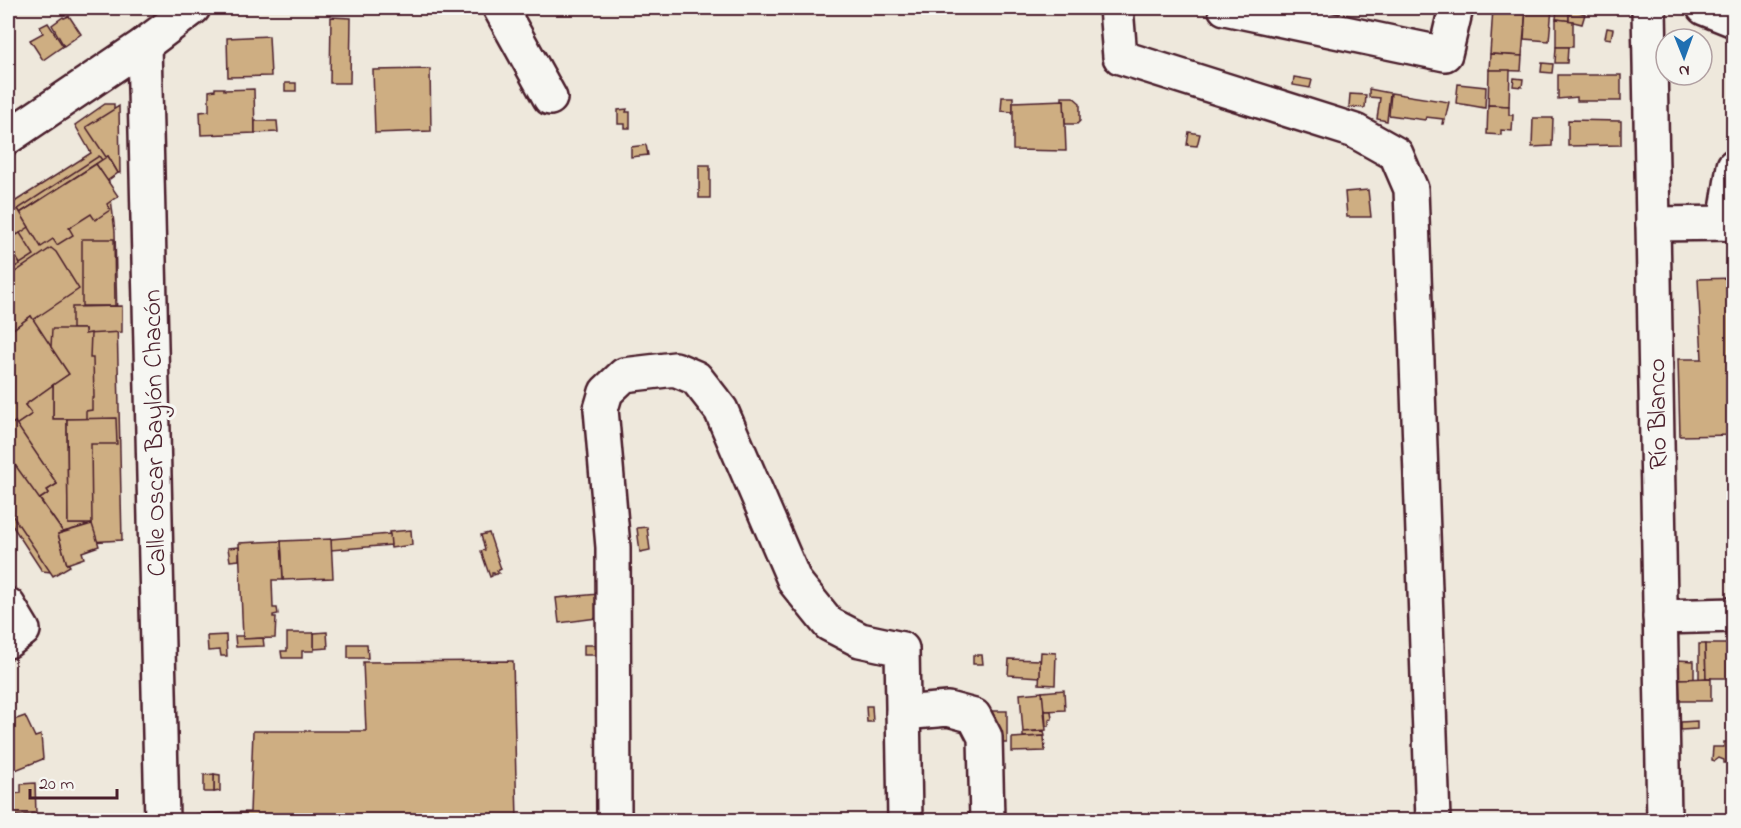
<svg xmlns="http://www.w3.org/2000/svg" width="1741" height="828" viewBox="0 0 1741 828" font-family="'Indie Flower',sans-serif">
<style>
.building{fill:#ceae82;stroke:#4a1f2b;stroke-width:1.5}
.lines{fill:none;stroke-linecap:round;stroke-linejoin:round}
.minor-casing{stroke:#4a1f2b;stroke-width:38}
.major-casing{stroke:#4a1f2b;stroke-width:38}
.minor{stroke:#f6f6f2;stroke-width:33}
.major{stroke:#f6f6f2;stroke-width:33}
.labels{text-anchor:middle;stroke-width:6;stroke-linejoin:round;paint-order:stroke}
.street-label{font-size:26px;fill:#4a1f2b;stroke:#f6f6f2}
</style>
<rect width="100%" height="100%" fill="#eee8dc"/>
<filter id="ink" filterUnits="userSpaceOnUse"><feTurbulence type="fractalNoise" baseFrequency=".0167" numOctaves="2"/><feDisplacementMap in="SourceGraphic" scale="12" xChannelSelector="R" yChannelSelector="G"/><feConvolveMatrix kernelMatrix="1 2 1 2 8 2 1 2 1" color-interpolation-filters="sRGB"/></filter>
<g filter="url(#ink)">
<g class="building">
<path d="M1493 8H1526L1522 56 1490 54Z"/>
<path d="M1526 8H1552L1549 41 1524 39Z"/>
<path d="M1557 8H1569V21L1556 19Z"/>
<path d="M1569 8 1585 14 1582 24 1569 21Z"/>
<path d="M69 16 81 34 64 46 52 25 63 17 64 18Z"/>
<path d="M331 17 351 18 350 83H330Z"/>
<path d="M1556 19 1573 21V47H1556Z"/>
<path d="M48 23 63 46 43 60 30 40 43 33 40 27Z"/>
<path d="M1607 28 1613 29 1611 39 1605 38Z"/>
<path d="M269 36 271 76 228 77 227 38Z"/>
<path d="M1556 47H1568L1567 63H1555Z"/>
<path d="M1490 54 1522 56 1521 71 1489 70Z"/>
<path d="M1542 63 1553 64 1552 73 1541 72Z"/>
<path d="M430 69 431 131 375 133 373 70Z"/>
<path d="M1489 70H1510L1509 106 1488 105Z"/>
<path d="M1558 75H1621V101H1577V97L1558 99Z"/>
<path d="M1294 77 1312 80 1310 88 1293 85Z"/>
<path d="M1514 78 1523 79 1522 87 1513 86Z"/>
<rect x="285" y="83" width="11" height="8"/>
<path d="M1458 84 1486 87 1485 108 1456 103Z"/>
<path d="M215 88H224V90L254 89 255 133 201 135 200 112 209 111V91L215 90Z"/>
<path d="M1369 89 1390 93 1387 121 1377 119 1380 98 1369 97Z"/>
<path d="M1391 93 1449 102 1444 124H1442L1443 119 1426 117 1425 120 1389 115Z"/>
<path d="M1350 94 1366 95 1365 108 1349 107Z"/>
<path d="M1002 97H1013V112L1001 111Z"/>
<path d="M1062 97H1073L1080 103V121L1077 124H1065L1064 100H1062Z"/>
<path d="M1064 100 1066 151 1013 150V102Z"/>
<path d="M105 104H114L115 164 107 165 115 232 122 540 89 542 74 548V561L54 560 51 572 42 571 8 519V423L50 481 32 493 56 529 55 414H49L47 383 19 402 25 410 8 422V206L91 153 75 125Z"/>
<path d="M1488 105 1509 106V115H1513L1512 131 1501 130V135L1487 134Z"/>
<path d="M119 106 120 173H118L108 156 106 157 86 127Z"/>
<path d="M627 109 626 112H630V128H625V124H618V110Z"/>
<path d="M1533 118H1553L1552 146 1532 147Z"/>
<path d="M1568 120 1621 121V145L1568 146Z"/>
<path d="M255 121H277L278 132 255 133Z"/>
<path d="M1189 132 1200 134 1197 146 1187 145Z"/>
<path d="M646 145 648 155 631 157V147Z"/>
<path d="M99 156 102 160 20 213 18 209Z"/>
<path d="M108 156 118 173 107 181 96 164Z"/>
<path d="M96 164 118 196 107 204 110 210 95 220 91 214 69 228 73 235 57 245 53 239 41 247 20 213Z"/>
<rect x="699" y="165" width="11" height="33"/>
<path d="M1368 190 1371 217H1347L1345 192Z"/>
<path d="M18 209 29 227 17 235 8 220V216Z"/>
<path d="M8 220 17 235 20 233 34 255 20 264 15 256 8 261Z"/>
<path d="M82 239H114L115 306H82Z"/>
<path d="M51 248 56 252 79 289 33 320 31 316 8 333V277Z"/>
<path d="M15 256 20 264 8 271V261Z"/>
<path d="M1734 278V435L1680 436 1678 359H1702L1698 279Z"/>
<path d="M122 306V332L85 334V329H72V307Z"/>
<path d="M31 316 69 374 25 405 32 414 16 425 15 422 8 427V333Z"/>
<path d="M52 329H85V334L91 333 90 358H93L94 398H92V410L86 411V419H53V385L69 374 51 347Z"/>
<path d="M53 385V419H67L68 524H85V526L63 532 40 499 49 493 47 490 57 484 16 425 32 414 25 405Z"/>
<path d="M116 418 117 444H91L92 524H68L67 419Z"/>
<path d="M15 422 57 484 47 490 49 493 38 500 8 455V427Z"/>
<path d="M8 455 63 532 58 534 67 564 68 563 70 566 53 576 8 509Z"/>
<path d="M92 524 99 546 82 552 84 558 67 564 58 534Z"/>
<path d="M647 527 650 550 640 552 637 528Z"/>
<path d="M411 530 412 545 391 548 389 532Z"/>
<path d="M489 533 501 569 497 571 499 573 494 575V573H492V576L490 577 481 551 485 550 481 535Z"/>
<path d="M390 534 391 545 331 550V539Z"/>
<path d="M331 539 333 578 283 580 281 541Z"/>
<path d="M281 541 283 580H272L273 608H277L278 614 273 615V617H276L275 638 243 639 239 543Z"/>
<path d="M239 547V560L230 561 228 548Z"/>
<path d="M609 593 612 616 559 623 556 598Z"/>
<path d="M327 632 328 648 314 649V633Z"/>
<path d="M287 633H314V651H302V658H282L281 651H287Z"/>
<path d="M226 635 227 656H221L220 650 208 651 207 636Z"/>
<path d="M235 636H243V639L263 638 264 646 236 647Z"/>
<path d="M348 644H367L368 658H348Z"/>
<path d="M1699 644H1705L1706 678 1699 679Z"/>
<path d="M1705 644H1734V678H1706Z"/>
<path d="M584 645H609L622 655H584Z"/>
<path d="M1041 652 1056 653 1055 685 1039 684Z"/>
<path d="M973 655H982L983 664H973Z"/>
<path d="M1009 659 1040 660V677L1008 675Z"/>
<path d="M1677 660 1694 661V679H1677Z"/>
<path d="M513 661 517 820H196V814L250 812 253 731H366L363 662Z"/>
<path d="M1711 678V701H1680L1679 679Z"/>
<path d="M1064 690 1065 710 1045 711 1044 709H1043L1042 692Z"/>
<path d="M1042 692 1046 730 1023 732 1020 694Z"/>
<path d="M866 706H872L873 722H867Z"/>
<path d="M986 711H1007V743H990Z"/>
<path d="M1045 711H1051L1052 719 1049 720V726H1046Z"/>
<path d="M25 716 35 737 41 735 43 759 8 773V722Z"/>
<path d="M1697 721V729L1681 730V722Z"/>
<path d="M1728 724H1734V765H1729Z"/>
<path d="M1044 731 1045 736 1023 737V732Z"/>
<path d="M1044 736 1045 751 1012 752V738Z"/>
<path d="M1724 742H1729V763H1724V760L1719 758 1715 761 1712 760 1713 747H1724Z"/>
<path d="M214 774 220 775V791L214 792Z"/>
<path d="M214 774V792H204V775Z"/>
<path d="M35 783 36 814 8 816V794L21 793V784Z"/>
</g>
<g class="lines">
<defs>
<g id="minor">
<path d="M500 8 550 98"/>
<path d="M1116 8 1120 57 1355 131 1396 154 1411 189 1433 820"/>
<path d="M1225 8 1445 54 1456 8"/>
<path d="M1649 8 1664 820"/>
<path d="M144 45 162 820"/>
<path d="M1725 223 1734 166"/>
<path d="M1653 224 1734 223"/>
<path d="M8 605 23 630 8 641"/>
<path d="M1660 617 1734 615"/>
<path d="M903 713 948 709 974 716 985 737 987 820"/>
<path d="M614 820 613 547 601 409 606 392 624 375 675 369 696 378 721 410 795 582 829 624 860 640 902 649 905 820"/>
</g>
<g id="major">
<path d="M1704 8 1734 20"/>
<path d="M8 137 144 45 193 8"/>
</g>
</defs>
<use href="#minor" class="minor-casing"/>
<use href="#major" class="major-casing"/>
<use href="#minor" class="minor"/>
<use href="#major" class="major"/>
</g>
</g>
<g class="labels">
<g class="street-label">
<text transform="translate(1656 414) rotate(-91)" y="9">Río Blanco</text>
<text transform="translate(153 433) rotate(-91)" y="9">Calle Oscar Baylón Chacón</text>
</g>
</g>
<rect width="1741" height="828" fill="none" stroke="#f6f6f2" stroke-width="30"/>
<rect x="15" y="15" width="1711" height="798" fill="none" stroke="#4a1f2b" stroke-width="2" filter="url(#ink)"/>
<g transform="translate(1684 57) rotate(179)"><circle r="28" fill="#f6f6f2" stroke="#b1a0a2" stroke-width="1.5"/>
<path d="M0-4.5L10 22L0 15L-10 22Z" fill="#1f6fb2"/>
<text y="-9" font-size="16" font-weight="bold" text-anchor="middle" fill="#4a1f2b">N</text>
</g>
<path d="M30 789v9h87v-9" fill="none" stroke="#4a1f2b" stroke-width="3"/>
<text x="39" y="789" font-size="18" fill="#4a1f2b" stroke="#f6f6f2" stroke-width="4.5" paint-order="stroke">20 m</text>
</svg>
